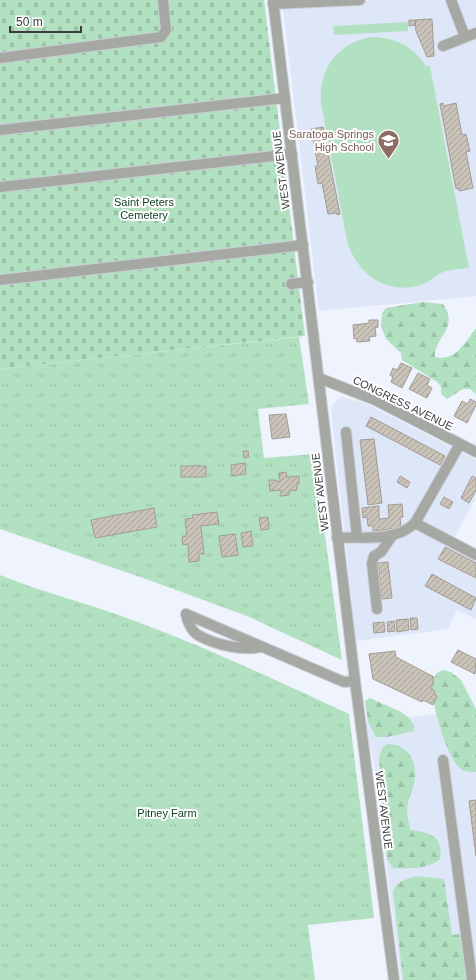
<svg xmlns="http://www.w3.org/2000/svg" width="476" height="980" viewBox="0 0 476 980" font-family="Helvetica,sans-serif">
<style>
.built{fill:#dee7f8}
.grass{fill:#b2e1c1}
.forest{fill:url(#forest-firs)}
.cemetery{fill:url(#cemetery-stones)}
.park{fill:url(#park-tufts)}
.building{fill:url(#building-hatch);stroke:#a39c94}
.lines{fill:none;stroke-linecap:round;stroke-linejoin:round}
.minor-casing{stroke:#caced7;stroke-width:12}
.minor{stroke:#a6a8a3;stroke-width:10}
.labels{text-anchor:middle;stroke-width:4;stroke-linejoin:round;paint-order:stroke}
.education-label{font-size:11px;fill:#785e54;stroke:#fff;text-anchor:end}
.street-label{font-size:11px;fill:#3a3c40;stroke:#fff}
.park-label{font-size:11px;fill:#124127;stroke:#fff}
</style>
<defs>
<pattern id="forest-firs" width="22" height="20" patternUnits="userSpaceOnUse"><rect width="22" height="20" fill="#b2e1c1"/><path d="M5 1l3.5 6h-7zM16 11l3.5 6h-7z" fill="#9ac2a7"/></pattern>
<pattern id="cemetery-stones" width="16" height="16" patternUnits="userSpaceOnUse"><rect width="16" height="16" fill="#b2e1c1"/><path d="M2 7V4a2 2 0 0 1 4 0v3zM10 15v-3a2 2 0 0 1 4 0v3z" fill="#9ac2a7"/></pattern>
<pattern id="park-tufts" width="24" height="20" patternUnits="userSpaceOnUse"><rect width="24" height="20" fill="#b2e1c1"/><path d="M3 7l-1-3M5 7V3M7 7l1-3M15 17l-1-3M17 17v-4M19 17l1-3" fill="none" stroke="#9ac2a7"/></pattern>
<pattern id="building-hatch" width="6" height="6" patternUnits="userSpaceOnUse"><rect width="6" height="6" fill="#cac3ba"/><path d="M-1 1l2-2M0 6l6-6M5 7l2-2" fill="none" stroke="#a5a099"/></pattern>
</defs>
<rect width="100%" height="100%" fill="#eef3fd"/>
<g class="built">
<path d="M282 0H476V296L319 311Z"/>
<path d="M341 397 365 403 476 460V497L454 538 476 549V619L457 610 448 629 356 641 331 409 333 404Z"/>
<path d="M476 710V980H401L374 764 365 722Z"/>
</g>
<g class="grass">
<path d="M408 22V31L334 35 333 26Z"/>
<path d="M371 37C395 37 413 46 426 66H430L469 268C460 269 449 269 441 273 433 278 427 284 417 286 384 294 356 272 347 241L321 103C318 69 338 43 371 37Z"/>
</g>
<g class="forest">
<path d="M423 302 443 304C460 328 434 337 435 357 456 362 465 342 476 328V394L470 389H463L447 399 441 394V387L437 382 402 360 401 353 386 339 381 326 382 313 386 308Z"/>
<path d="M444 670 451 672 461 680 476 709V772C471 772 466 773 461 769 447 759 430 700 432 683 433 678 435 676 438 672Z"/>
<path d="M370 698 401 712 408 717 414 725V731L387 737H376L368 722 365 701Z"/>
<path d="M388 744C411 745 418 764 414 784 412 792 408 800 407 808 407 815 409 823 410 830 429 832 444 836 440 859 429 869 407 869 393 868L387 859 379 758 383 746Z"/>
<path d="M418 876 444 879 452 935 460 934 466 980H403L393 892C397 880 407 879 418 876Z"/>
</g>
<path class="cemetery" d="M0 0H264L305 336 0 369Z"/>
<g class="park">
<path d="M299 337 309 404 258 409 264 458 314 454 342 660 247 616 146 579 0 529V369Z"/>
<path d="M0 575C44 593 91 604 135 621 208 648 278 681 349 714L374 918 308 925 315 980H0Z"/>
</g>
<g class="building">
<path d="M432 19 434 56 427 57 416 31 415 20Z"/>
<path d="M409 20H415V25L409 26Z"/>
<path d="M443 103V106L456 103 462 135 466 134 470 151 466 152 473 188 459 191V188L456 189 440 104Z"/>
<path d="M323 127 340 214 337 215V213L328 214 322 183 318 184 315 166H318L311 129Z"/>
<path d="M369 320H378V327L375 328 376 336 369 337 370 341 357 342 356 338 354 339 353 325 369 323Z"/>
<path d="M401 363 412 368 402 388 391 382 393 377 390 375 393 368 397 370Z"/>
<path d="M418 373 430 379 427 385 432 388 427 398 409 389Z"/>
<path d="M470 399 476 402V405L467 423 454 416 462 401 468 404Z"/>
<path d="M286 414 290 437 272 439 269 415Z"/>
<path d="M371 417 445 456 440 465 366 426Z"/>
<path d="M374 439 382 503 368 505 360 440Z"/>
<path d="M243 451H248L249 457 244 458Z"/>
<path d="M245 463 246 474 232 476 231 465Z"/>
<rect x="181" y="466" width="25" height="11"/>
<path d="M286 472 287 477 299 476V484H297V490L289 491V495L281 496V490L270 491 269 480H276V482L280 481 279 473Z"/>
<path d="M400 476 410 482 407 488 397 482Z"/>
<path d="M472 476 476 478V490L469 503 461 498Z"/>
<path d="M444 497 453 502 449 509 440 504Z"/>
<path d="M402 504 403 517H400L401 528 373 531V526H368L367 517 363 518 362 508 379 506V519L389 518 388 505Z"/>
<path d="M154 508 157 527 95 538 91 520Z"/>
<path d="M217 512 219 524 201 526 204 554H199V561L189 562 188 544 183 545 182 537 187 536 185 519 193 518 192 515Z"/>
<path d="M268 517 269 529 261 530 259 518Z"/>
<path d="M251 531 253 546 243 547 241 533Z"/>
<path d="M235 534 238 555 222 557 219 536Z"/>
<path d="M445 547 476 563V578L438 559Z"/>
<path d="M388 562 392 598 382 599 378 563Z"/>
<path d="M432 574 476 598 471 610 425 586Z"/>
<path d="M410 618H417L418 629 411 630Z"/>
<path d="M408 619 409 630 397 632 396 620Z"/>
<path d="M394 621 395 631 388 632 387 622Z"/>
<path d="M384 622 385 632 374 633 373 623Z"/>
<path d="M458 650 476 659 475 674 451 662Z"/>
<path d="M395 651 396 657 434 677 432 681 434 682 431 688 435 691 434 694 437 696 433 705 423 700 422 702 373 679 369 654Z"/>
<path d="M476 800V856L469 801Z"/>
</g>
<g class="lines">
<defs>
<g id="minor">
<path d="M273 0 355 681 394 980"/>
<path d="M451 0 465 37"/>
<path d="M273 4 360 0"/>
<path d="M443 46 476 33"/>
<path d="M0 58 161 37 166 30 163 0"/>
<path d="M0 130 285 98"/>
<path d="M0 187 292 154"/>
<path d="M0 280 303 245"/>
<path d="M291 284 308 282"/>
<path d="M319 378 375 400 476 452"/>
<path d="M346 432 357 537"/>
<path d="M415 523 476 555"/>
<path d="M337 538C364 536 394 543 415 523L460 444"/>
<path d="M377 609 372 563 374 556 381 552 392 536"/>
<path d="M186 614 344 682 355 681"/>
<path d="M186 614C187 621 192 632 198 635 215 645 243 651 261 647"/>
<path d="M443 760 472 980"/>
</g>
</defs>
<use href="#minor" class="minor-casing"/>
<use href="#minor" class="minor"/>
</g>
<defs>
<symbol id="school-pin" viewBox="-11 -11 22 30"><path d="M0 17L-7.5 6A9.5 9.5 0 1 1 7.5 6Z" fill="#8d6e63" stroke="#fff"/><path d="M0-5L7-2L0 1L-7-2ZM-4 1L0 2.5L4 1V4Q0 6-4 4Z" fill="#fff"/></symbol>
</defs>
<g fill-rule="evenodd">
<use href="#school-pin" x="376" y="128" width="25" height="34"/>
</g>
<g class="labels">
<g class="education-label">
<text x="374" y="138">Saratoga Springs<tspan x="374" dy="13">High School</tspan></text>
</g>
<g class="street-label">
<text transform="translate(281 170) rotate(-97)" y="4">WEST AVENUE</text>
<text transform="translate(403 403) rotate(26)" y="4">CONGRESS AVENUE</text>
<text transform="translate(320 492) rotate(-97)" y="4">WEST AVENUE</text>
<text transform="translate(384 810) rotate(83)" y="4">WEST AVENUE</text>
</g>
<g class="park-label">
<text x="144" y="206">Saint Peters<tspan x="144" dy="13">Cemetery</tspan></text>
<text x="167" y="817">Pitney Farm</text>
</g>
</g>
<path d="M10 26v6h71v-6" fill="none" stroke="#3a3c40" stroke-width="2"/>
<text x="16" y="26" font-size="12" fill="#3a3c40" stroke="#ffffff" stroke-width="3" paint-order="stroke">50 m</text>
</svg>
